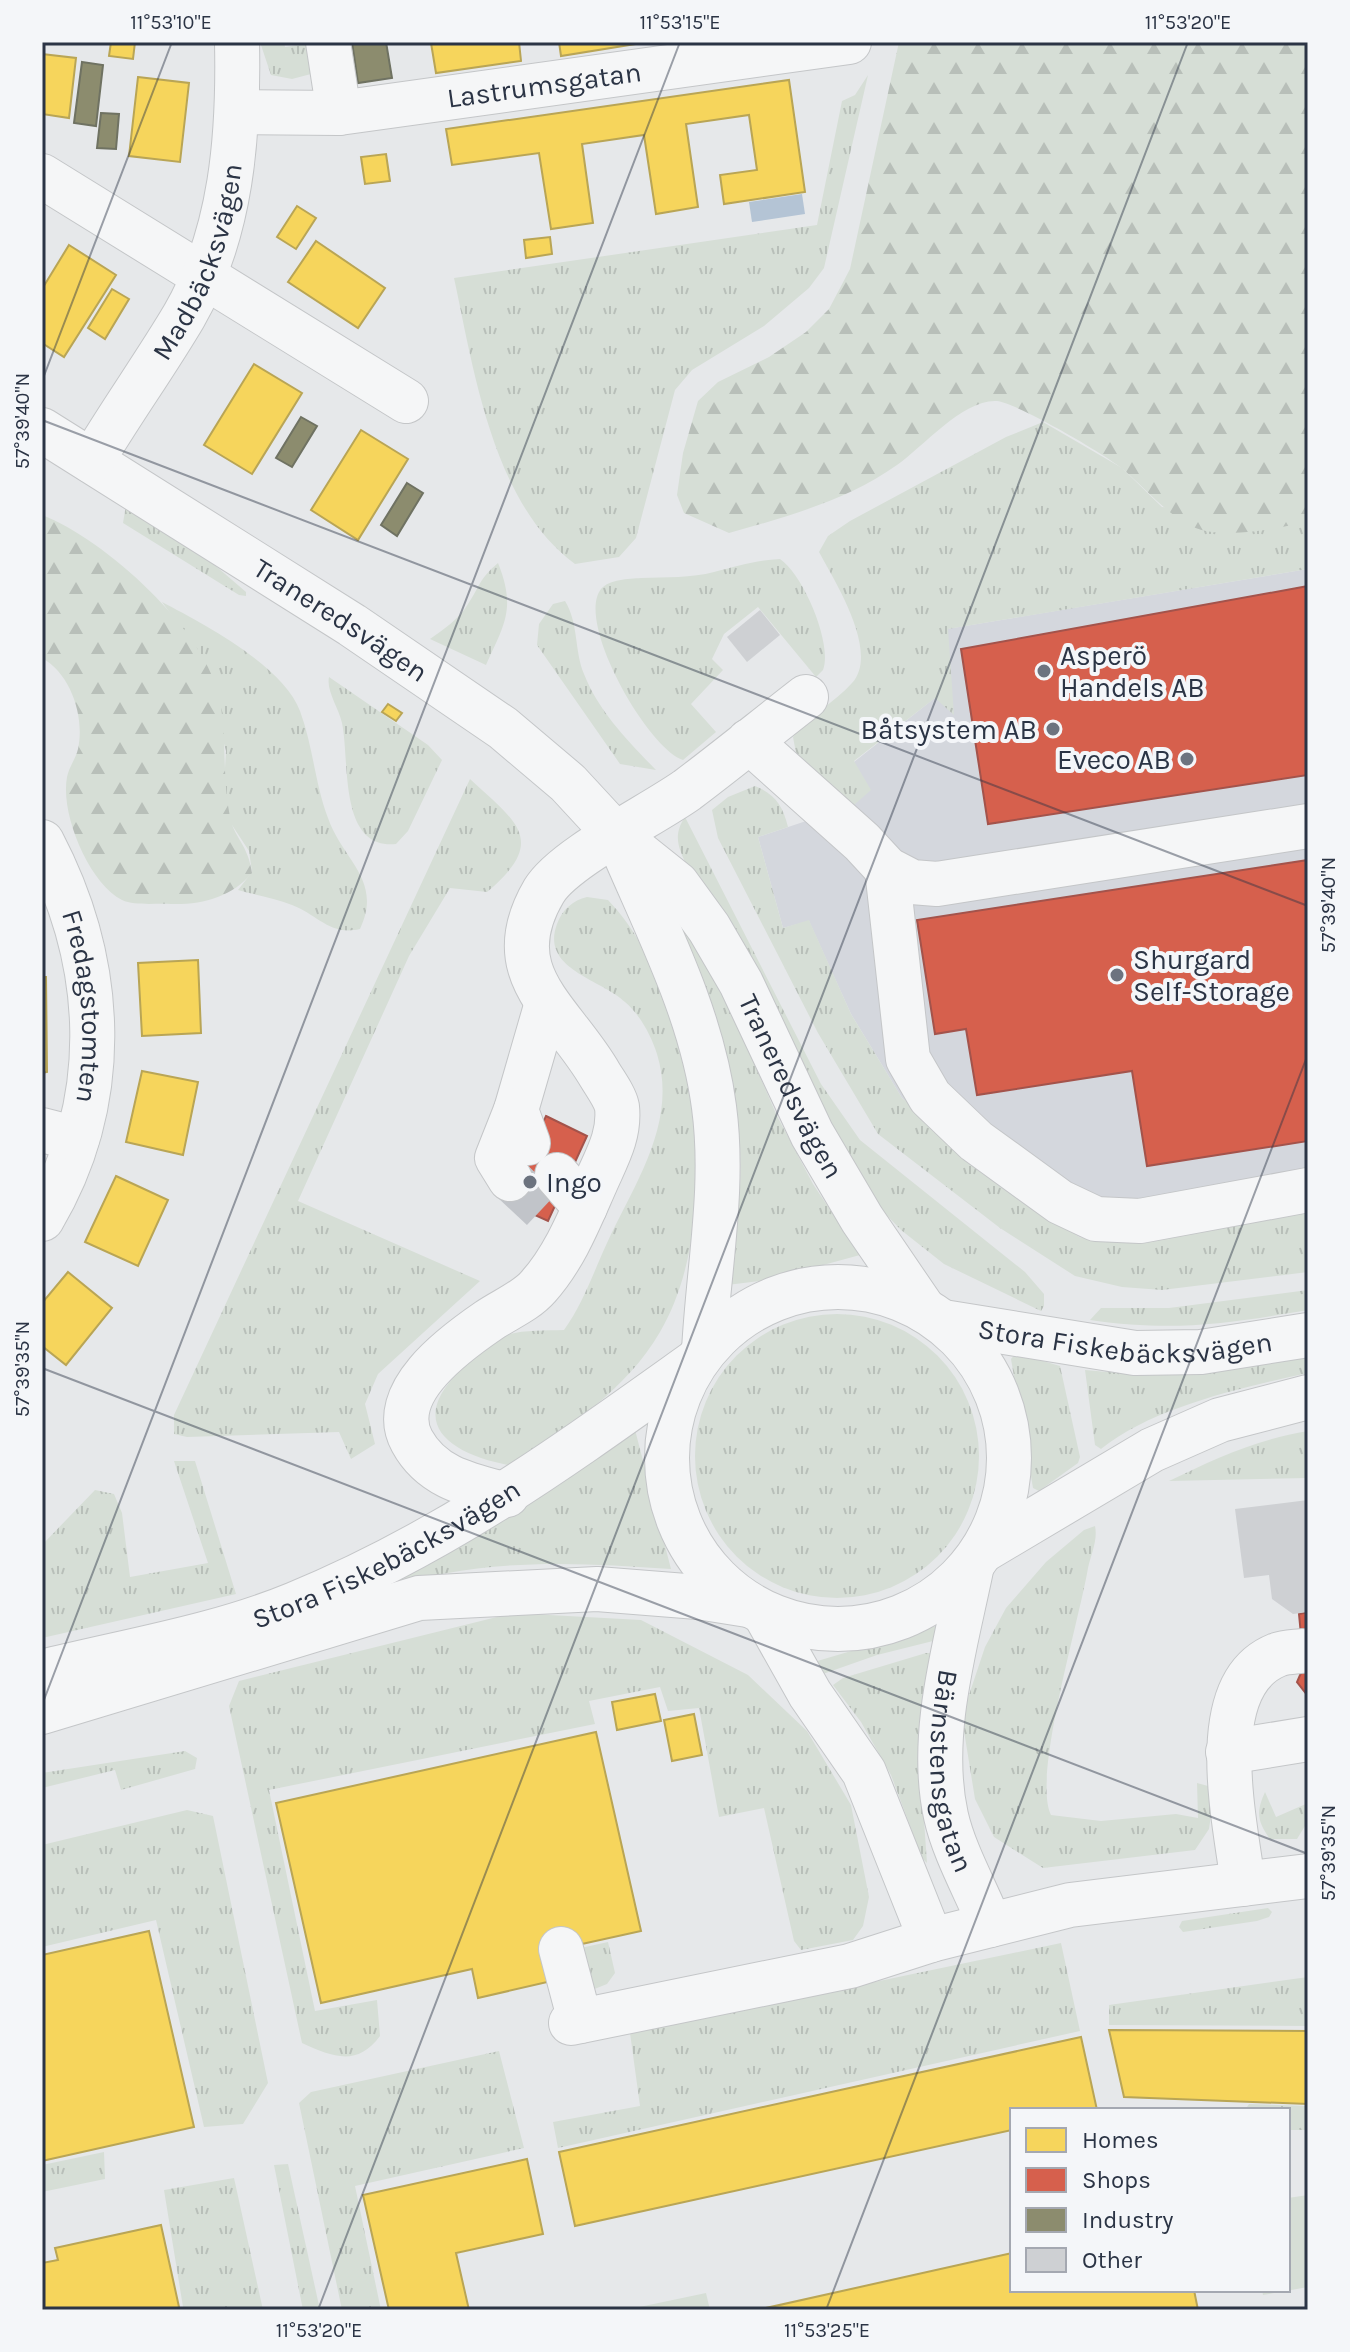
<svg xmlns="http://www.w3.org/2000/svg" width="1350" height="2352" viewBox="0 0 1350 2352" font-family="Karla,sans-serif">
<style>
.built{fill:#d4d7dd}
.grass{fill:url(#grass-tufts)}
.forest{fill:url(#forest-firs)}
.green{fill:#d6ded6}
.water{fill:#b4c4d5}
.homes{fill:#f6d55c;stroke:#b9a555;stroke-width:2}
.shops{fill:#d6604d;stroke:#a3534b;stroke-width:2}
.industry{fill:#8c8c6e;stroke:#6f7262;stroke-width:2}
.building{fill:#ced0d3}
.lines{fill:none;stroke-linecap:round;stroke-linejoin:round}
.minor-tunnel{stroke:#c1c4c9;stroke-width:44;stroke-dasharray:44 22;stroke-linecap:butt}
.minor-casing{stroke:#c4c6c8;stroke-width:46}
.minor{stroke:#f5f6f7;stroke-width:44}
.ticks{fill:none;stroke:#2b3445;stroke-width:2;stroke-opacity:0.45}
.poi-dot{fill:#6c737f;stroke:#f4f6f9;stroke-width:3}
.labels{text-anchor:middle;stroke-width:8;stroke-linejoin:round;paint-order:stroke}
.street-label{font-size:28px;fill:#2b3445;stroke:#f4f6f9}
.poi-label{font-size:28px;fill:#2b3445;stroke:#f4f6f9;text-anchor:start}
.neatline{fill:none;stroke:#2b3445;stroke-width:3}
.ticks-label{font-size:20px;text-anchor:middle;fill:#2b3445}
</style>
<defs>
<pattern id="grass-tufts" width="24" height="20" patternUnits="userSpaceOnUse" patternTransform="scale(2)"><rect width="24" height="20" fill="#d6ded6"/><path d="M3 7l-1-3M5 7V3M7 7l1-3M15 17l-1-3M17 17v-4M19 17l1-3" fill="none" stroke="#b8bfb9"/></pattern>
<pattern id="forest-firs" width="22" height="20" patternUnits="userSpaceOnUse" patternTransform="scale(2)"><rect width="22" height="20" fill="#d6ded6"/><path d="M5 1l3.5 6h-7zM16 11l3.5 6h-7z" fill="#b8bfb9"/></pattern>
</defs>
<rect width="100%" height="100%" fill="#e6e8ea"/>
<path class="built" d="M1308 569V1206L1101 1242 1079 1237 902 1098 851 1014 809 921 783 928 758 837 854 805V762L936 697 953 713 947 629Z"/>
<g class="grass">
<path d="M260 42H284L285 47 313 43 311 74 292 79 271 75Z"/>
<path d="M868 75 824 268 809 288 764 326 692 370 675 390 636 538 619 557 575 564C493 504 474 371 454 278L817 225 842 101 855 95Z"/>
<path d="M1043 422 1122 468 1162 507 1308 520V569L948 629 954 715 935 698 854 761 871 790 854 805 796 753 793 737C810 715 834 703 852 683 880 652 835 582 819 552L828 536 850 521 1006 437Z"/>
<path d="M126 505 210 561 246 592V596L239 595 123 523Z"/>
<path d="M780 559C803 574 833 644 823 670L816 677 758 607 724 634 712 659 723 670 691 704 716 732 683 760C648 749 575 622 601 589 610 579 628 579 641 578 665 577 692 578 714 572 737 566 756 560 780 559Z"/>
<path d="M498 563C516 608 505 623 486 665L430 639C444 629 459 619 468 604 480 586 479 579 498 563Z"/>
<path d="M565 601C579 624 574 650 584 674 599 712 628 741 656 770L620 764 537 645 539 624 553 604Z"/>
<path d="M162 602C202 623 284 666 300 711 313 746 315 784 328 818 343 861 383 880 360 929 330 936 318 915 292 905 275 898 255 895 238 890L252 872 249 851 230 822 224 785 226 751 199 653Z"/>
<path d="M329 677 428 745 442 760 408 831 396 844C338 850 350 761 342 723 339 708 326 691 329 677Z"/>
<path d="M470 779C516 822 549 840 487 892L450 888 409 956 298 1201 480 1281 378 1374 365 1404 375 1444 351 1459 339 1432 187 1437 174 1434V1415Z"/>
<path d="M755 786C775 794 783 806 788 827L758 837 783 928 809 920 851 1014 902 1098 1079 1237 1101 1242 1308 1206V1272L1162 1290 1122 1287 1075 1276 1000 1228 878 1134 818 1033 718 838 712 810 728 797Z"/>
<path d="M685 817 821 1084 860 1140 1025 1272 1044 1294V1306L1041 1311 944 1264 901 1230 844 1171 688 868C679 849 672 836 685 817Z"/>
<path d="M587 897 608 900C699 995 727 1218 660 1332 626 1391 567 1427 513 1466 450 1455 402 1423 465 1366 475 1357 485 1343 498 1338 519 1329 541 1331 564 1330 583 1304 594 1271 607 1243 635 1183 678 1122 657 1054 651 1035 640 1015 625 1002 601 979 540 969 557 924 562 910 573 900 587 897Z"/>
<path d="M675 911 722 989 777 1116 813 1184 860 1255 768 1280 727 1285C731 1257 737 1228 739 1200 749 1098 711 1003 675 911Z"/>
<path d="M1308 1290V1310C1225 1324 1174 1332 1090 1320L1101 1308H1169Z"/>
<circle cx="837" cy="1456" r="142"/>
<path d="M1016 1353 1060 1366 1080 1457 1078 1463 1039 1491 1033 1488 1011 1359Z"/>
<path d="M1308 1356V1373C1244 1387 1153 1407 1101 1449L1095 1445 1085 1370C1164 1378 1230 1371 1308 1356Z"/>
<path d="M633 1422 671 1569C571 1562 476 1557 380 1591V1578Z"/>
<path d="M1308 1431V1478L1169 1481C1214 1459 1258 1439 1308 1431Z"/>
<path d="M174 1461H195L236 1594 42 1638V1545L95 1490 114 1494 122 1513 130 1577 208 1563Z"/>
<path d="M1095 1526C1098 1540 1091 1554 1088 1568 1080 1618 1032 1778 1051 1815L1101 1821 1176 1814 1198 1818 1197 1783 1208 1786 1214 1795 1209 1829 1195 1850 1043 1868 994 1837 975 1799 964 1731 966 1704 985 1647 1006 1608 1046 1562 1084 1530Z"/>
<path d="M513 1613 641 1620 748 1675 807 1731 851 1805 869 1897 863 1926 853 1940 801 1950 794 1941 764 1808 719 1817 699 1708 668 1711 660 1687 589 1701 595 1724 269 1790 315 2011 377 2000 380 2036C357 2067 333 2057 302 2043L229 1706 239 1681Z"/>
<path d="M939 1625 937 1640 877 1655 823 1674 814 1662Z"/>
<path d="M926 1653H935L923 1806 927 1863 922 1858 891 1775 861 1722 833 1685 843 1678Z"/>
<path d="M185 1751 197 1758 195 1769 121 1790 115 1770 42 1788V1773Z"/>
<path d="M1265 1792 1276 1817 1308 1803V1821L1297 1839H1270C1257 1821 1256 1812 1265 1792Z"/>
<path d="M187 1810 213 1816 268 2083 243 2124 204 2127 156 1920 42 1947V1845Z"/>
<path d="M1268 1908 1272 1912 1269 1917 1257 1921 1183 1932 1179 1927 1182 1921Z"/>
<path d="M608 1942 615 1973 607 1984 592 1990 567 1951Z"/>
<path d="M1061 1943 1080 2031 558 2148 553 2122 640 2106 630 2033Z"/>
<path d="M1308 1977V2026L1109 2025V2005Z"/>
<path d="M499 2051 524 2148 355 2186 381 2310H342L299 2103 311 2092Z"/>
<path d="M1249 2104 1308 2106V2130H1288V2110H1245Z"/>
<path d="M104 2152 105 2179 42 2192V2165Z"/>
<path d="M288 2164 320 2310H303L274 2165Z"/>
<path d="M234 2178 263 2310H180L183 2307 164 2190Z"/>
</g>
<g class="forest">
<path d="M899 42H1308V522C1276 528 1239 537 1206 531 1177 526 1146 489 1124 470 1107 455 1017 403 997 401 963 399 923 447 897 465 848 500 786 517 729 533L684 513 677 495 683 453 698 401 718 382 769 357 806 332 829 309 850 269Z"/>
<path d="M42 515C105 539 208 632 220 701 227 740 222 779 230 817 234 838 248 844 252 873 232 897 202 905 171 904 156 903 135 906 122 900 89 883 60 814 67 777 69 767 76 758 78 749 85 717 71 674 42 658Z"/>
</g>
<g class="green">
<path d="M1308 2195V2287L1263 2295 1262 2290H1288V2198Z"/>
<path d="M706 2293 710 2310H625Z"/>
</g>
<path class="water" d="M802 194 805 214 752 222 749 202Z"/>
<g class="homes">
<path d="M111 42H135L133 59 109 56Z"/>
<path d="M519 42 521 61 436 73 431 43Z"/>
<path d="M559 42H648L561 56Z"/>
<path d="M42 54 76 58 69 118 42 114Z"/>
<path d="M138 77 189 83 180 162 129 156Z"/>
<path d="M789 80 805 192 724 204 720 175 757 170 749 115 686 124 698 207 656 214 644 135 582 144 593 223 551 229 539 153 452 165 446 129Z"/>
<path d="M386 154 390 181 365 184 361 157Z"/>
<path d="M297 206 316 218 296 249 277 237Z"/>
<path d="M550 237 552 254 526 258 524 240Z"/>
<path d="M316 241 385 288 358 328 288 282Z"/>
<path d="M69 245 116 275 64 357 42 343V289Z"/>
<path d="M112 289 129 299 105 339 88 328Z"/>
<path d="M254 364 302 393 252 474 204 445Z"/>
<path d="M361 430 408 459 358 540 311 510Z"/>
<path d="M388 704 402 713 396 721 382 712Z"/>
<path d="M198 960 201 1033 142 1036 138 963Z"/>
<path d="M42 977H46L47 1072 42 1073Z"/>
<path d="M142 1071 198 1082 183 1155 126 1142Z"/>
<path d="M116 1176 168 1200 138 1266 85 1242Z"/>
<path d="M68 1272 112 1308 66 1365 42 1346V1303Z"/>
<path d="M655 1694 661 1721 617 1730 612 1702Z"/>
<path d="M694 1714 702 1755 672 1761 664 1720Z"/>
<path d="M596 1732 641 1931 550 1951 556 1980 478 1998 472 1969 321 2003 276 1803Z"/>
<path d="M149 1931 194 2127 42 2161V1955Z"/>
<path d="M1109 2030 1308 2031V2104L1124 2097Z"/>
<path d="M1081 2037 1097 2110H1012V2130L575 2226 559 2152Z"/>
<path d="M527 2159 543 2234 456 2253 469 2310H389L363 2195Z"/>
<path d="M161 2225 179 2307 174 2310H42V2263L58 2260 55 2248Z"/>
<path d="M1012 2253V2290H1194L1198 2310H757Z"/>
</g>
<g class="shops">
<path d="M1308 586V775L988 824 961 649Z"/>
<path d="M1308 860V1141L1147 1166 1132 1071 977 1095 966 1029 935 1034 917 920Z"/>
<path d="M546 1116 587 1136 548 1221 506 1202Z"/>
<path d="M1308 1612V1696L1297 1682 1304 1666 1299 1614Z"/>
</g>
<g class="industry">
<path d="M352 42H386L392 78 358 83Z"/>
<path d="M82 62 103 65 96 126 74 123Z"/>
<path d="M101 113 119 114 116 149 97 148Z"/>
<path d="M301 417 317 426 292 467 276 458Z"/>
<path d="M407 483 423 493 397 536 381 525Z"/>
</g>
<g class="building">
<path d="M760 610 780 635 747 662 727 637Z"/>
<path d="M1308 1500V1612L1293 1614 1272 1599 1269 1575 1244 1578 1235 1509Z"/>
</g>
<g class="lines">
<path class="minor-tunnel" d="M510 1179 542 1209"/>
<defs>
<g id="minor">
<path d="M328 42 339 113"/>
<path id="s1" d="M238 112 339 113 849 42"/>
<path d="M42 176 406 401"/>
<path id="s2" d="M42 430 352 625 503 728 568 783 617 836 677 884 709 928 741 983 812 1134 862 1219 924 1310"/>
<path id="s3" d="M92 461C121 412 155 365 184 316 232 233 239 135 237 42"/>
<path d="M749 741 862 842 887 869 912 882 937 884 1308 826"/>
<path id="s4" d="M42 842C105 962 113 1099 42 1219"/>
<path d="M620 842C656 927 702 1014 714 1107 725 1188 708 1270 704 1351"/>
<path d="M887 869 908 1059 930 1097 976 1141 1060 1202 1096 1219 1140 1221 1308 1190"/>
<path d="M42 1130 77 1139"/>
<path d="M528 1143 516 1110 547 1003"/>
<path d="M557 1175 585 1207"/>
<path d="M510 1179 497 1158 516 1110"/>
<circle cx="838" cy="1458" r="171"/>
<path id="s5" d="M943 1322 1135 1353 1201 1352 1308 1335"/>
<path d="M507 1495C469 1485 432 1478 412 1441 386 1394 453 1345 488 1321 504 1310 526 1301 538 1287 565 1257 580 1218 596 1182 607 1157 620 1135 617 1107 615 1097 606 1085 600 1075 562 1009 495 974 544 891 564 858 652 815 687 790 727 760 766 728 806 697"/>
<path d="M982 1551 1152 1450 1220 1420 1308 1397"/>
<path id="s6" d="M972 1565C956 1644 928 1735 946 1816 954 1852 976 1890 990 1925"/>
<path d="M765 1614 810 1694 864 1772 931 1940"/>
<path id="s7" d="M42 1672C126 1651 215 1637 295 1604 446 1542 562 1457 694 1363"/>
<path d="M42 1712 419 1598 597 1589 698 1597 748 1605"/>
<path d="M1228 1752 1308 1739"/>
<path d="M1243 1884C1236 1824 1202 1685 1277 1655 1284 1652 1294 1652 1302 1651"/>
<path d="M561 1949 580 2021"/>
<path d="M571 2023 850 1966 931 1940 1070 1905 1308 1876"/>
</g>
</defs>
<use href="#minor" class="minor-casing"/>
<use href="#minor" class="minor"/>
</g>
<path class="ticks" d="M42 381 172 42M42 420 1308 906M42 1368 1308 1854M42 1705 680 42M318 2310 1188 42M826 2310 1308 1054"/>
<g class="poi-dot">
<circle cx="1044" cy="671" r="8"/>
<circle cx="1053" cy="729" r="8"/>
<circle cx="1187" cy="759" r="8"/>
<circle cx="1117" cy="975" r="8"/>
<circle cx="530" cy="1182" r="8"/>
</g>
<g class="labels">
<g class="street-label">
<text dy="10" stroke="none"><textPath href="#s1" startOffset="308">Lastrumsgatan</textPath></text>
<text dy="10" stroke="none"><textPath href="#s3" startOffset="228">Madbäcksvägen</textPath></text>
<text dy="10" stroke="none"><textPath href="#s2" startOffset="354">Traneredsvägen</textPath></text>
<text dy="10" stroke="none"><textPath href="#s4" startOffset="172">Fredagstomten</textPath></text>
<text dy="10" stroke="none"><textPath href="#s2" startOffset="1016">Traneredsvägen</textPath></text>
<text dy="10" stroke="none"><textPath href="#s5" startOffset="184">Stora Fiskebäcksvägen</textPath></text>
<text dy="10" stroke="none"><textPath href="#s7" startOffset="366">Stora Fiskebäcksvägen</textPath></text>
<text dy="10" stroke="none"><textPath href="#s6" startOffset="210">Bärnstensgatan</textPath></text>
</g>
<g class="poi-label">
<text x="1060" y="665">Asperö<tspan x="1060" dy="32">Handels AB</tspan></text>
<text x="1037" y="739" text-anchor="end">Båtsystem AB</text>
<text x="1171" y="769" text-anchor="end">Eveco AB</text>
<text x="1133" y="969">Shurgard<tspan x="1133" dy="32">Self-Storage</tspan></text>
<text x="546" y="1192">Ingo</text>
</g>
</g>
<rect width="1350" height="2352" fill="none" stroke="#f4f6f9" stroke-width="88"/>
<rect x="1010" y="2108" width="280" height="184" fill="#f4f6f9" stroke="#a4a8b1" stroke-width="2"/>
<rect x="1026" y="2128" width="40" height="24" fill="#f6d55c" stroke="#a4a8b1" stroke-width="2"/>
<text x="1082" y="2148" font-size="24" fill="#2b3445">Homes</text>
<rect x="1026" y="2168" width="40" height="24" fill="#d6604d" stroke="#a4a8b1" stroke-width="2"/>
<text x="1082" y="2188" font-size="24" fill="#2b3445">Shops</text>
<rect x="1026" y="2208" width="40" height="24" fill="#8c8c6e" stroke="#a4a8b1" stroke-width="2"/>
<text x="1082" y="2228" font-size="24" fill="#2b3445">Industry</text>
<rect x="1026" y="2248" width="40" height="24" fill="#ced0d3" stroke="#a4a8b1" stroke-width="2"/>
<text x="1082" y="2268" font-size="24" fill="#2b3445">Other</text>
<rect x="44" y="44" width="1262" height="2264" class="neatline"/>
<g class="ticks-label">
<text x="171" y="29">11°53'10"E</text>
<text x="680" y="29">11°53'15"E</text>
<text x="1188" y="29">11°53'20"E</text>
<text transform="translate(22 421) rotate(-90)" y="7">57°39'40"N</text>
<text transform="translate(1328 905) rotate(-90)" y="7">57°39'40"N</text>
<text transform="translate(22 1369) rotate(-90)" y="7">57°39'35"N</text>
<text transform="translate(1328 1853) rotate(-90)" y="7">57°39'35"N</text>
<text x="319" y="2337">11°53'20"E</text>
<text x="827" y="2337">11°53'25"E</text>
</g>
</svg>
